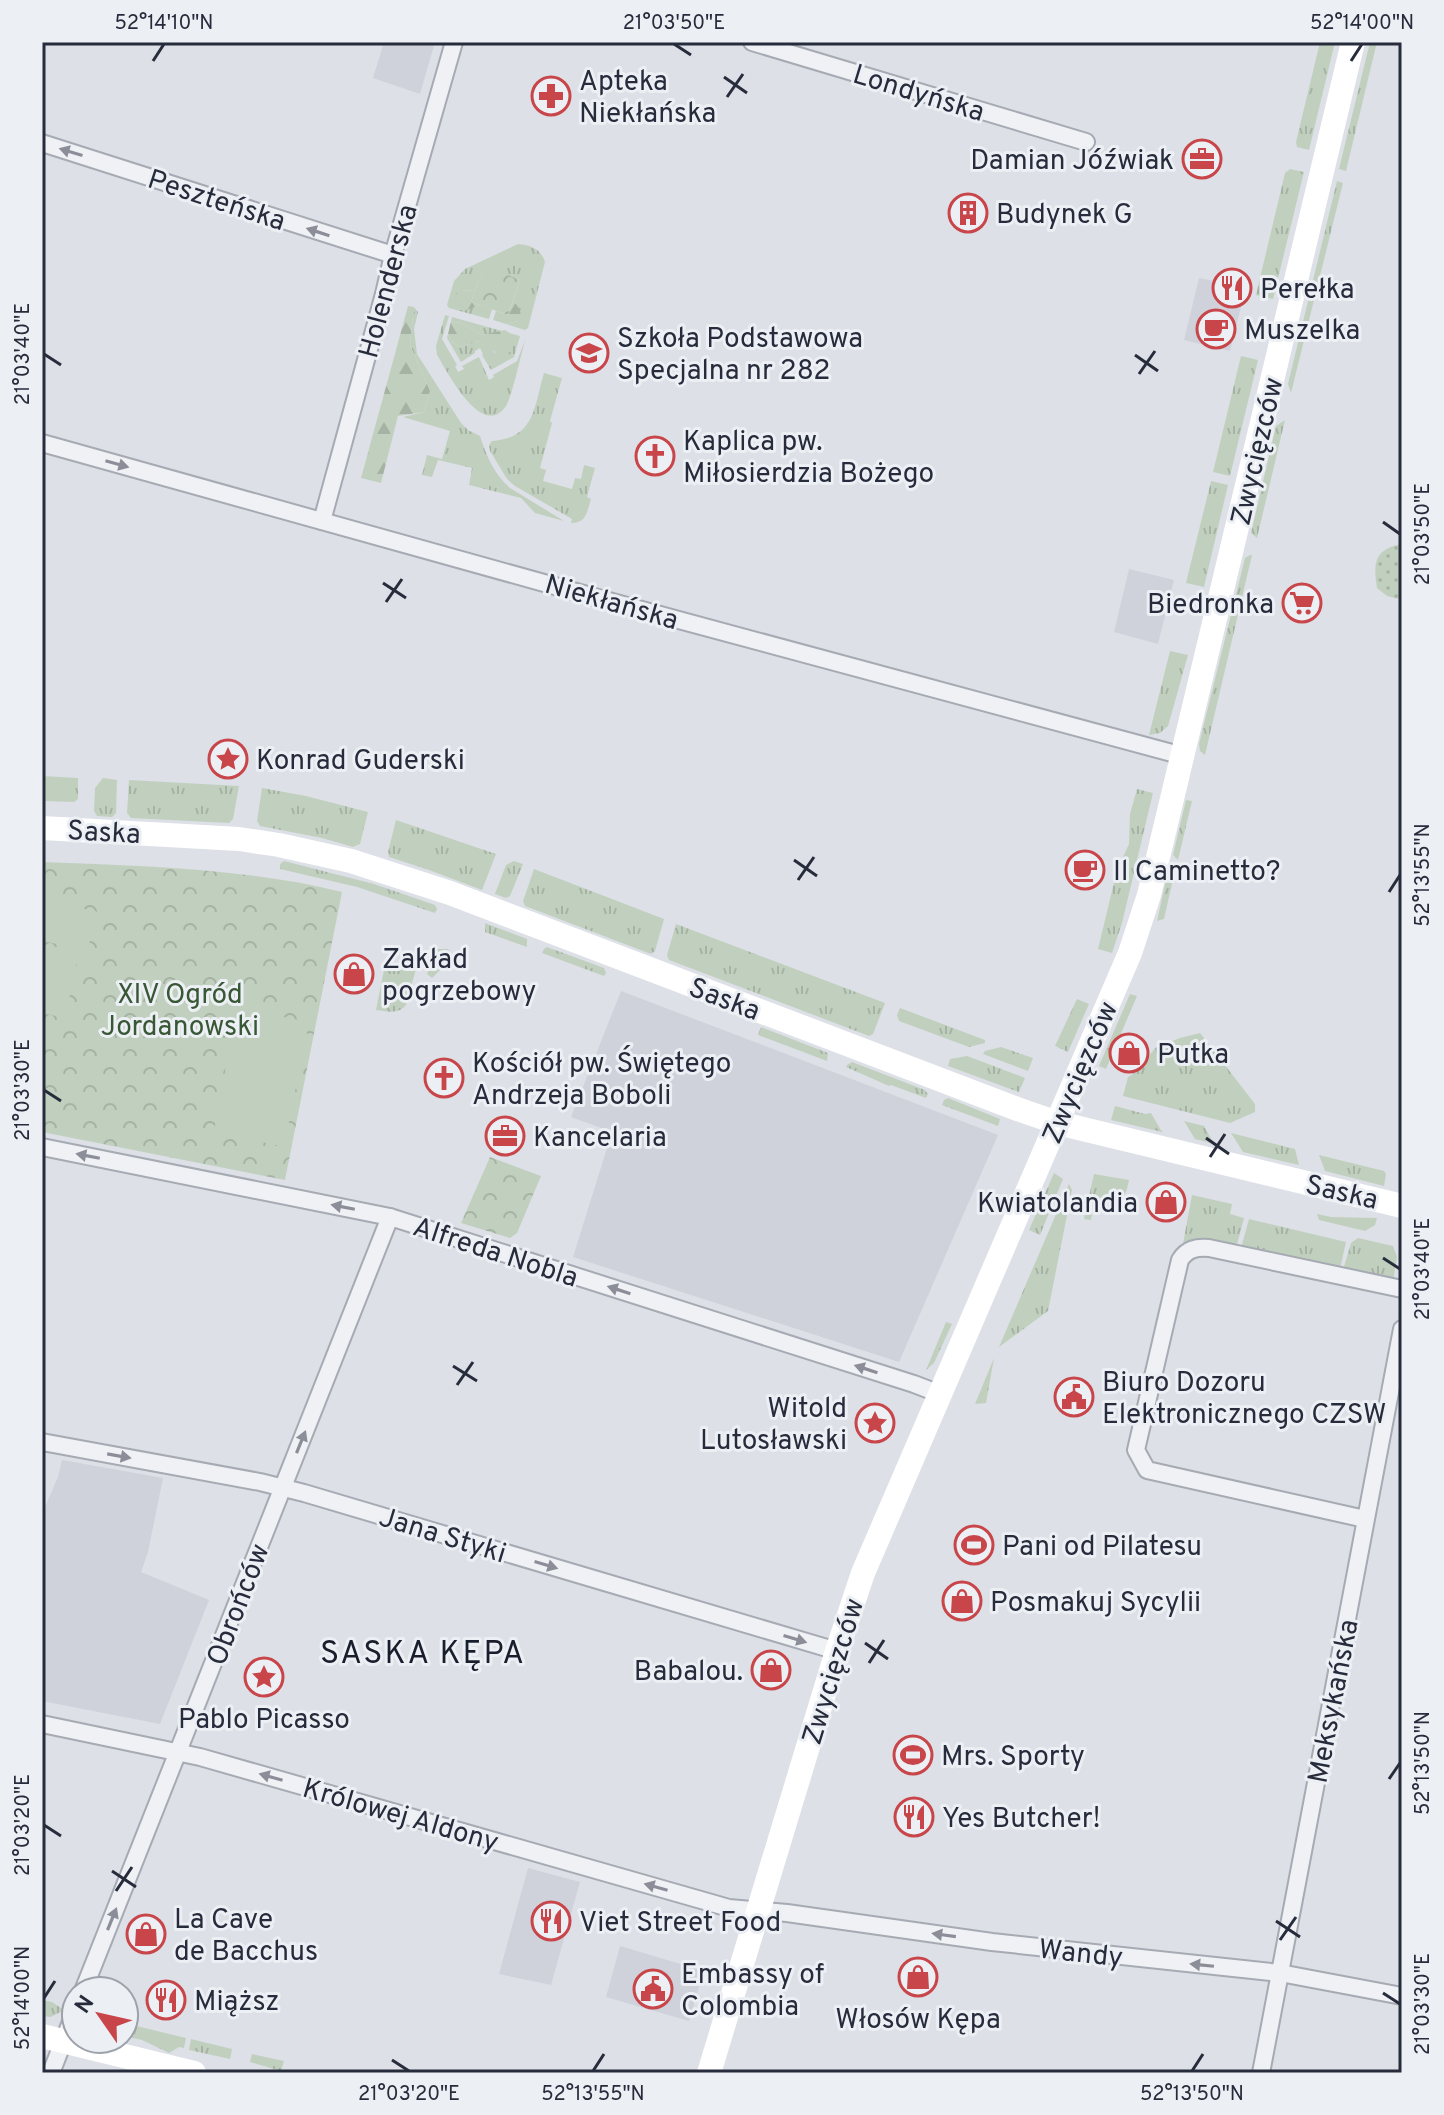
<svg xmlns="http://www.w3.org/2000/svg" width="1444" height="2115" viewBox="0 0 1444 2115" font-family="Overpass,sans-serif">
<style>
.built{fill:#cfd2db}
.grass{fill:url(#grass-tufts)}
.forest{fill:url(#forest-firs)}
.park{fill:url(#park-crowns)}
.garden{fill:url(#garden-dots)}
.pitch{fill:#c1d0be}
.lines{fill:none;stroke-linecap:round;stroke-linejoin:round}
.street-casing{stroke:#a6aab3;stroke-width:20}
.street{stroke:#eff1f5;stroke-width:16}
.secondary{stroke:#fff;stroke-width:24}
.oneway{fill:#8b8e98}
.ticks{fill:none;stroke:#272c3c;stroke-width:3}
.labels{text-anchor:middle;stroke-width:6;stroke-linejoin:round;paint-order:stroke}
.poi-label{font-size:28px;fill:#272c3c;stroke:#eceff4;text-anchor:start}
.street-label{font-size:28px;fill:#272c3c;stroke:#eceff4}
.park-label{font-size:28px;fill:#385735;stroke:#eceff4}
.quarter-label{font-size:32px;letter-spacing:2px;fill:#191e2d;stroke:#eceff4}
.neatline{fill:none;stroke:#272c3c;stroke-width:3}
.ticks-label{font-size:20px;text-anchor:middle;fill:#272c3c}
</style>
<defs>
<pattern id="grass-tufts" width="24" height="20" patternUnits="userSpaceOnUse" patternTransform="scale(2)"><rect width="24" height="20" fill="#c1d0be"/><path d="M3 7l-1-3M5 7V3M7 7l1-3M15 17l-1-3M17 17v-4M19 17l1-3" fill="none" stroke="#a6b3a4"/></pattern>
<pattern id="forest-firs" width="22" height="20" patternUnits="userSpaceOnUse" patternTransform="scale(2)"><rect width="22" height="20" fill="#c1d0be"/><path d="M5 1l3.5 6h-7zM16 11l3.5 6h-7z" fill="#a6b3a4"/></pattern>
<pattern id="park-crowns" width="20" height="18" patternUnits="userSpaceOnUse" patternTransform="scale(2)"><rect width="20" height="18" fill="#c1d0be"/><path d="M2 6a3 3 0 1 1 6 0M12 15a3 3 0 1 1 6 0" fill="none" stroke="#a6b3a4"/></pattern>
<pattern id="garden-dots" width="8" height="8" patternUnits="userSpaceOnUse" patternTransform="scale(2)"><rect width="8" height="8" fill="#c1d0be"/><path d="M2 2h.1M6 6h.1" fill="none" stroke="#a6b3a4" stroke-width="1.8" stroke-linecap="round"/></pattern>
</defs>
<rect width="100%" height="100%" fill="#dde0e6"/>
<g class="built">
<path d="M384 42H435L420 94 373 78Z"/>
<path d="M1199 278 1246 287 1230 351 1184 340Z"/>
<path d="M1129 569 1174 580 1158 644 1114 632Z"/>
<path d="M621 991 998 1135 899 1362 573 1257 612 1132 571 1117Z"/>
<path d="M62 1460 163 1478 148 1552 141 1572 209 1600 160 1724 42 1701V1514L58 1477Z"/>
<path d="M528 1868 580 1882 551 1985 499 1974Z"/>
<path d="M620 1946 704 1971 689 2021 606 1997Z"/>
</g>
<g class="grass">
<path d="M1320 42H1335L1309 150 1297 147 1296 142Z"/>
<path d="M1370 42H1377L1346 171 1339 169Z"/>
<path d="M1290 169 1304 172 1273 299 1256 295 1285 173Z"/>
<path d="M1337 181 1343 183 1291 393 1288 384Z"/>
<path d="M518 244C531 245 541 249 545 262L528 328 525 330 506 324 518 321 516 304 513 301 520 280 484 267 475 291 463 290 475 307 480 305 492 309 489 319 449 308 447 305 454 281 465 269Z"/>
<path d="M414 307 418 312 414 329 417 354 461 423 468 430 480 436C486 455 494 474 510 488L564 521 535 513 521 498 469 485 472 468 438 460 432 477 422 475 427 455 442 459 450 431 403 417 424 412 430 391 410 345Z"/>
<path d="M445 315 449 316 442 339 457 365 455 366 458 372 464 369 462 366 479 357 489 380 494 377 493 375 517 361 526 338C521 353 513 394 506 406 482 441 447 371 437 355L436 346Z"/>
<path d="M452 317 520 336 514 357 491 370 482 355 483 354 480 348 475 351V353L461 362 447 338 448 334 452 342 460 347 480 341 489 346 495 353 505 331 482 335 463 324 451 321Z"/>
<path d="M1241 356 1258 360 1230 476 1213 472Z"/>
<path d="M544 373 562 378 550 421 552 423 540 468 546 470 543 481 572 489 575 478 581 479 584 465 595 468 587 497 591 499C587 511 587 523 571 523L572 519 515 486 507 479 490 451 489 445 492 441C535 438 534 407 544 373Z"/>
<path d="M1285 420 1257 538 1251 533 1276 426Z"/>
<path d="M1211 481 1228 485 1204 587 1186 583Z"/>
<path d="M1250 555H1252L1205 755 1200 751 1199 744 1245 558Z"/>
<path d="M1170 651 1188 655 1168 726 1160 733 1149 735Z"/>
<path d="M42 776 78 778V799L74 802 42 801Z"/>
<path d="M103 778 117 780 116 813 112 817 97 816 94 811 95 788Z"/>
<path d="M129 780 239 786 233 819 229 823 131 818 127 813Z"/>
<path d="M262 788 306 796 368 812 360 844 353 847 322 838 260 826 257 821Z"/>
<path d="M1137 789 1153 793 1122 923 1112 953 1098 949 1117 870 1129 844 1130 814Z"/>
<path d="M1186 800 1192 801 1178 860 1173 855Z"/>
<path d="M396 820 496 854 482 890 429 870 389 857 388 852Z"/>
<path d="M284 861 374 884 435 905 437 909 435 913 357 887 280 869V864Z"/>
<path d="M514 861 523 864 510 896 506 898 495 894 506 865Z"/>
<path d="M534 869 664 919 655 951 651 954 525 906 523 901Z"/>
<path d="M1168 871 1174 875 1164 919 1157 921Z"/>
<path d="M485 923 527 939V947L485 932Z"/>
<path d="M676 924 885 1003 873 1034 869 1036 669 960 667 955Z"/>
<path d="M547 947 604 968 606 973 604 976 542 953 544 949Z"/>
<path d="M416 969 406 1005C398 1015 387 1011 376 1010L384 970Z"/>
<path d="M1130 994 1137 996 1106 1069 1099 1066Z"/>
<path d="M1077 999 1089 1004 1068 1052 1055 1046Z"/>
<path d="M900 1008 985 1040V1043L969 1047 899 1021 897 1015Z"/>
<path d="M761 1027 828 1053 827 1061 758 1035Z"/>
<path d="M1200 1033 1255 1104V1112L1230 1123 1123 1096 1128 1077 1136 1072 1156 1047 1180 1038Z"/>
<path d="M1001 1047 1033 1058 1028 1071 983 1054 985 1051Z"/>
<path d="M967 1056 1025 1078 1019 1092 948 1066 950 1059Z"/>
<path d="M852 1062 925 1090 928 1094 926 1098 891 1085 889 1086 846 1067 847 1065Z"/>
<path d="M948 1098 1000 1119 998 1126 942 1105 944 1100Z"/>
<path d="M1115 1106 1145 1114 1151 1113 1162 1132 1111 1120Z"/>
<path d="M1184 1121 1204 1126 1214 1144 1195 1139Z"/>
<path d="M1231 1133 1295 1149 1299 1165 1243 1152Z"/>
<path d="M1319 1155 1384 1171 1386 1174 1384 1186 1325 1171Z"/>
<path d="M1054 1173 1063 1179 1040 1235 1029 1230Z"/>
<path d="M1094 1174 1129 1180C1127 1189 1126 1197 1117 1201L1095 1197 1091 1220 1084 1219Z"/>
<path d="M1069 1184 1072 1190 1048 1311 999 1347Z"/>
<path d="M1192 1195 1232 1204 1230 1214 1244 1218 1236 1248 1182 1249Z"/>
<path d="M1317 1214 1331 1217 1377 1218 1375 1225 1365 1231 1319 1220Z"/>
<path d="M1249 1219 1346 1242 1340 1269 1241 1248Z"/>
<path d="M1358 1238 1393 1246 1397 1257 1393 1281 1343 1270 1351 1243Z"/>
<path d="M946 1322 952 1324 934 1363 926 1370Z"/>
<path d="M994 1358 986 1403 975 1404Z"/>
<path d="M42 2000 52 2002 64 2010 51 2017 42 2016Z"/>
<path d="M124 2023 186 2038 184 2048 179 2047 169 2053 142 2040 124 2036Z"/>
<path d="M191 2039 232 2049 230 2059 189 2050Z"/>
<path d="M252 2054 284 2061 281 2071 250 2062Z"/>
</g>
<g class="forest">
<path d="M463 290 475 291 471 302 480 305 467 310H459C453 304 453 301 456 293Z"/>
<path d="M513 301C520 308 523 313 518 321L506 324 493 320 496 311 508 315Z"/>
<path d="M408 306 414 307 410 345 430 391 424 412 398 416 381 483 361 478Z"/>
<path d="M451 321 463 324 482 335 505 330 513 335V343L510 352C496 358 491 347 480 341L460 347 452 342 448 334Z"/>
<path d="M436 949H448L457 959 442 968 432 978 427 974Z"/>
</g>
<g class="park">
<path d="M484 266 520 280 508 315 471 302Z"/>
<path d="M42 862C142 866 244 868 342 892L285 1180 42 1132Z"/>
<path d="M490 1157 541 1176 517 1233 510 1238 461 1223Z"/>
</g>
<path class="garden" d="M1402 544V600L1387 596 1377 588C1373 563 1374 549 1402 544Z"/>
<g class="pitch">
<path d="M42 901 96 911 88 950 42 941Z"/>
<path d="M42 944 79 952 65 1018 42 1013Z"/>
<path d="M237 1008 309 1022 284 1147 214 1131Z"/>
</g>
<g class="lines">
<defs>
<g id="street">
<path d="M752 42 1086 142"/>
<path d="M42 143 393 255"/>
<path d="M42 443 612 602 1183 756"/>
<path d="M322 521 384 294 393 255 454 42"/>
<path d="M42 1147 390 1217 914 1384 940 1394"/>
<path d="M42 1442 260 1482 304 1493 837 1651"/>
<path d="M1365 1519 1147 1470 1136 1450 1180 1260C1187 1249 1196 1247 1209 1248L1402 1289"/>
<path d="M42 1724 200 1757 729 1908 787 1913 992 1942 1280 1973 1402 1996"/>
<path d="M83 1991 390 1217"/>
<path d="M51 2073 76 2009"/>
<path d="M1261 2073 1402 1329"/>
</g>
</defs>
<use href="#street" class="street-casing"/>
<use href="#street" class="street"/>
<g class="secondary">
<path d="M42 828 239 839 279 845 351 861 450 893 1020 1110 1058 1123 1402 1206"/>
<path d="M42 2036 194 2073"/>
<path d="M709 2073 837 1651 863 1573 1130 953 1149 895 1353 42"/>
</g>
</g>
<defs><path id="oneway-solid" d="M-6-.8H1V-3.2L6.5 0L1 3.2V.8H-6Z" transform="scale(2)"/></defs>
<g class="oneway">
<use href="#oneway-solid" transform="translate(71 152) rotate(-163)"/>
<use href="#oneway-solid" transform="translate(318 232) rotate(-162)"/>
<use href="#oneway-solid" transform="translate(117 464) rotate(16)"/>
<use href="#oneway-solid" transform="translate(88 1156) rotate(-169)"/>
<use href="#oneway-solid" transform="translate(343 1207) rotate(-169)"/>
<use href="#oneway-solid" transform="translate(619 1290) rotate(-162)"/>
<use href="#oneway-solid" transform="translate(866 1369) rotate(-162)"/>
<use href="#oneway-solid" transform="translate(301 1442) rotate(-68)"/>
<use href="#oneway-solid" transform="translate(119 1456) rotate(10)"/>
<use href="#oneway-solid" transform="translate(546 1565) rotate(17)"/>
<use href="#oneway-solid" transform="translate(795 1639) rotate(17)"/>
<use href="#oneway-solid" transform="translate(271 1777) rotate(-164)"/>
<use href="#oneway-solid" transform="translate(656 1887) rotate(-164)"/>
<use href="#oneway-solid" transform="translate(112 1919) rotate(-68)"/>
<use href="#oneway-solid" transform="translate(944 1935) rotate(-172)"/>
<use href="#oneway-solid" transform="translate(1202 1965) rotate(-174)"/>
</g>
<path class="ticks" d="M674 44 691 55M153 61 164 44M1351 61 1362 44M724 77 747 93M727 97 743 74M44 354 61 365M1135 355 1158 371M1139 374 1155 351M1383 522 1400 534M383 583 406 598M386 602 402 579M794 860 817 876M798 880 814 857M1389 892 1400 875M44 1090 61 1101M1206 1138 1229 1154M1210 1157 1225 1134M1383 1258 1400 1269M453 1366 477 1381M457 1385 473 1362M865 1643 888 1659M869 1663 884 1640M1389 1779 1400 1763M44 1825 61 1836M112 1871 136 1887M116 1891 132 1867M1276 1921 1300 1937M1280 1940 1296 1917M1383 1993 1400 2004M44 1998 55 1981M392 2060 409 2071M593 2071 604 2054M1192 2071 1203 2054"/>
<defs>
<symbol id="pharmacy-ring" viewBox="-11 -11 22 22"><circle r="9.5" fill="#eceff4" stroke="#c8454a" stroke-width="1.5"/><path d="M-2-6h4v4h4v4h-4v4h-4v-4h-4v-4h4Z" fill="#c8454a"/></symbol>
<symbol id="office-ring" viewBox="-11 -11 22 22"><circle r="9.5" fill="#eceff4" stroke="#c8454a" stroke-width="1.5"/><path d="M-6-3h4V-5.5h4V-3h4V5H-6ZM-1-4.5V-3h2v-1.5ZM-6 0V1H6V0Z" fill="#c8454a"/></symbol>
<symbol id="building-ring" viewBox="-11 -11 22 22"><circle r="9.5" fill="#eceff4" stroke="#c8454a" stroke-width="1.5"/><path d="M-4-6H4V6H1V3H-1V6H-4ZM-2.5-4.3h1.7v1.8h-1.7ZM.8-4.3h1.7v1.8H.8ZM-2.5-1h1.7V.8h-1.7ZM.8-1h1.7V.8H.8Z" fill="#c8454a"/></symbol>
<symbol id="restaurant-ring" viewBox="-11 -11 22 22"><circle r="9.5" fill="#eceff4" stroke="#c8454a" stroke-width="1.5"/><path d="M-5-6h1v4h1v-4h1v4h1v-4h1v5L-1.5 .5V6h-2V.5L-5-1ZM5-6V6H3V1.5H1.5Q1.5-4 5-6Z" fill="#c8454a"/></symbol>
<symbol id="cafe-ring" viewBox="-11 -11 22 22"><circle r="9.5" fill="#eceff4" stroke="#c8454a" stroke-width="1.5"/><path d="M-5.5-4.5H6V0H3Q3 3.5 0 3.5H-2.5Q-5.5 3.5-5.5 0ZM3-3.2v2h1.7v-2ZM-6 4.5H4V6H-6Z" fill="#c8454a"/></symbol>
<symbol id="school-ring" viewBox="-11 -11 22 22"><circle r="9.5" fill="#eceff4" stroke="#c8454a" stroke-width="1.5"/><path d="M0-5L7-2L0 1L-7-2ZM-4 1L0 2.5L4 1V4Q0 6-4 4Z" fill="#c8454a"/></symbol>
<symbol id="church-ring" viewBox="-11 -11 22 22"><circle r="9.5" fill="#eceff4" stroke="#c8454a" stroke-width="1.5"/><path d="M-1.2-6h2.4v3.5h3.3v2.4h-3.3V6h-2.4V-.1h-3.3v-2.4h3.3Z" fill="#c8454a"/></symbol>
<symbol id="supermarket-ring" viewBox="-11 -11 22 22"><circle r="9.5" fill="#eceff4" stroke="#c8454a" stroke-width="1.5"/><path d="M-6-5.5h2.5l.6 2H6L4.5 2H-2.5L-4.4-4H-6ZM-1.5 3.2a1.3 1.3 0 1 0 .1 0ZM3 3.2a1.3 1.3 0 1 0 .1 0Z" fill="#c8454a"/></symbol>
<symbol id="sight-ring" viewBox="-11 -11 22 22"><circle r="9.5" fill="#eceff4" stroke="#c8454a" stroke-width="1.5"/><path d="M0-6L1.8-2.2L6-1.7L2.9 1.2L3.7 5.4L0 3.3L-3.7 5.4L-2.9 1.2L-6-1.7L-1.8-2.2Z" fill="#c8454a"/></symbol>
<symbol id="shop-ring" viewBox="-11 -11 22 22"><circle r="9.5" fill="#eceff4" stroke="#c8454a" stroke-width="1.5"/><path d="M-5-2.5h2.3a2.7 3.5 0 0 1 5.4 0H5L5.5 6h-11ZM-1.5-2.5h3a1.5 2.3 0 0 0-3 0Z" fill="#c8454a"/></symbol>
<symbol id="civic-ring" viewBox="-11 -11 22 22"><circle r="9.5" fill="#eceff4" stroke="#c8454a" stroke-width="1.5"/><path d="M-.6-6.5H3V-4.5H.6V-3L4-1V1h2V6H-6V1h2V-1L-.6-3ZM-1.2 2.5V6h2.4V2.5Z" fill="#c8454a"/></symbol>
<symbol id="stadium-ring" viewBox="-11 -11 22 22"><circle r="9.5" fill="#eceff4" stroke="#c8454a" stroke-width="1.5"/><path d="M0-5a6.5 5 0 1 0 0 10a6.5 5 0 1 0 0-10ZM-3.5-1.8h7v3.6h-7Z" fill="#c8454a"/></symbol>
</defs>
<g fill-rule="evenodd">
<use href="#pharmacy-ring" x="529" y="74" width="44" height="44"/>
<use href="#office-ring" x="1180" y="137" width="44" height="44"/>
<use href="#building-ring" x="946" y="191" width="44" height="44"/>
<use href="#restaurant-ring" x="1210" y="266" width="44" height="44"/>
<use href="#cafe-ring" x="1194" y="307" width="44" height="44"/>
<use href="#school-ring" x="567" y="331" width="44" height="44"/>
<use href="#church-ring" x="633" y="434" width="44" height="44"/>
<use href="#supermarket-ring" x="1280" y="581" width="44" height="44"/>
<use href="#sight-ring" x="206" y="737" width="44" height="44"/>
<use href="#cafe-ring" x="1063" y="848" width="44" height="44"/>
<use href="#shop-ring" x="332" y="952" width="44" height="44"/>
<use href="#shop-ring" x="1107" y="1031" width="44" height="44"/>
<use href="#church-ring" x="422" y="1056" width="44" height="44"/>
<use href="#office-ring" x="483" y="1114" width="44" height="44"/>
<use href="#shop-ring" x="1144" y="1180" width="44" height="44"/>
<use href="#civic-ring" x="1052" y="1375" width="44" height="44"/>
<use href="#sight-ring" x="853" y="1401" width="44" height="44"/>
<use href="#stadium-ring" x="952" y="1523" width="44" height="44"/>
<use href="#shop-ring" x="940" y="1579" width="44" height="44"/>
<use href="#shop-ring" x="749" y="1648" width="44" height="44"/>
<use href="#sight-ring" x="242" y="1655" width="44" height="44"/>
<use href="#stadium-ring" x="891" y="1733" width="44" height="44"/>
<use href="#restaurant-ring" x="892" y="1795" width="44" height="44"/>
<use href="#restaurant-ring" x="529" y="1899" width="44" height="44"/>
<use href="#shop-ring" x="124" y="1912" width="44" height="44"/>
<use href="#shop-ring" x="896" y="1955" width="44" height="44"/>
<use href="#civic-ring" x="631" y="1967" width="44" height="44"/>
<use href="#restaurant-ring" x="144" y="1978" width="44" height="44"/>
</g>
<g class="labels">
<g class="poi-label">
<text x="579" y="90">Apteka<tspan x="579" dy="32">Niekłańska</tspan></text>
<text x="1174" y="169" text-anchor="end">Damian Jóźwiak</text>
<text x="996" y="223">Budynek G</text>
<text x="1260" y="298">Perełka</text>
<text x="1244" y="339">Muszelka</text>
<text x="617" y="347">Szkoła Podstawowa<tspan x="617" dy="32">Specjalna nr 282</tspan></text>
<text x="683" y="450">Kaplica pw.<tspan x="683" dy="32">Miłosierdzia Bożego</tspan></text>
<text x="1274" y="613" text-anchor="end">Biedronka</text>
<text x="256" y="769">Konrad Guderski</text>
<text x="1113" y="880">Il Caminetto?</text>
<text x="382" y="968">Zakład<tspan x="382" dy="32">pogrzebowy</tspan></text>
<text x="1157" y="1063">Putka</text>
<text x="472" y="1072">Kościół pw. Świętego<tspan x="472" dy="32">Andrzeja Boboli</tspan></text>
<text x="533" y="1146">Kancelaria</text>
<text x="1138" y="1212" text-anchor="end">Kwiatolandia</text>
<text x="1102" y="1391">Biuro Dozoru<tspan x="1102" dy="32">Elektronicznego CZSW</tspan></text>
<text x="847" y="1417" text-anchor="end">Witold<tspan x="847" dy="32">Lutosławski</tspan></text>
<text x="1002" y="1555">Pani od Pilatesu</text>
<text x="990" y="1611">Posmakuj Sycylii</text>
<text x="743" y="1680" text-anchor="end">Babalou.</text>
<text x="264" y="1728" text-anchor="middle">Pablo Picasso</text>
<text x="941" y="1765">Mrs. Sporty</text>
<text x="942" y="1827">Yes Butcher!</text>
<text x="174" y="1928">La Cave<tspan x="174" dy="32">de Bacchus</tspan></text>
<text x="579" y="1931">Viet Street Food</text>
<text x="681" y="1983">Embassy of<tspan x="681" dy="32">Colombia</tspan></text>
<text x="194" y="2010">Miąższ</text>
<text x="918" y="2028" text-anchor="middle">Włosów Kępa</text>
</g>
<g class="street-label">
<text transform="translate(919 92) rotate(17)" y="10">Londyńska</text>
<text transform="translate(217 199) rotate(18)" y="10">Peszteńska</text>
<text transform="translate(387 281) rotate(-75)" y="10">Holenderska</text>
<text transform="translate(1256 451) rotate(-77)" y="10">Zwycięzców</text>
<text transform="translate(612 601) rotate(16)" y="10">Niekłańska</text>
<text transform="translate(104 831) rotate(3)" y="10">Saska</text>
<text transform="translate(725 998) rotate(21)" y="10">Saska</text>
<text transform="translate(1079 1072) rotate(-67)" y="10">Zwycięzców</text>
<text transform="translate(1342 1191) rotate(13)" y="10">Saska</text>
<text transform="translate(496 1251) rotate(18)" y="10">Alfreda Nobla</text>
<text transform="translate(443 1534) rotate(17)" y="10">Jana Styki</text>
<text transform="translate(237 1604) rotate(-69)" y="10">Obrońców</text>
<text transform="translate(832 1671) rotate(-73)" y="10">Zwycięzców</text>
<text transform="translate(1332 1701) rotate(-79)" y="10">Meksykańska</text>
<text transform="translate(401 1814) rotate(16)" y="10">Królowej Aldony</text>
<text transform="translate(1081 1952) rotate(6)" y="10">Wandy</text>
</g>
<g class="park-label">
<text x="180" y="1003">XIV Ogród<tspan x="180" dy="32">Jordanowski</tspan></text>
</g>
<g class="quarter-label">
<text x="423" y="1663">SASKA KĘPA</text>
</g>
</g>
<rect width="1444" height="2115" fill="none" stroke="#eceff4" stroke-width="88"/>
<g transform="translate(100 2015) rotate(304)"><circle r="38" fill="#eceff4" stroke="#9da1aa" stroke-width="2"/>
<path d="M0-6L14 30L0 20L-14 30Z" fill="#c8454a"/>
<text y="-12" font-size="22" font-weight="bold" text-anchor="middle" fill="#272c3c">N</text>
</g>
<rect x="44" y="44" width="1356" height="2027" class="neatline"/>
<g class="ticks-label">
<text x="164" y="29">52°14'10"N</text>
<text x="674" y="29">21°03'50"E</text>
<text x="1362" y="29">52°14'00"N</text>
<text transform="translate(22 354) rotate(-90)" y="7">21°03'40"E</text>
<text transform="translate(1422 534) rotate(-90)" y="7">21°03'50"E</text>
<text transform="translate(1422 875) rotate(-90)" y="7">52°13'55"N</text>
<text transform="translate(22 1090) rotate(-90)" y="7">21°03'30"E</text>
<text transform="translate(1422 1269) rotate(-90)" y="7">21°03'40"E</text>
<text transform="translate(1422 1763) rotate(-90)" y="7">52°13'50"N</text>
<text transform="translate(22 1825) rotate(-90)" y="7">21°03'20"E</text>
<text transform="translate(22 1998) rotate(-90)" y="7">52°14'00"N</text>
<text transform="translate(1422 2004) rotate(-90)" y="7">21°03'30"E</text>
<text x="409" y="2100">21°03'20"E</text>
<text x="593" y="2100">52°13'55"N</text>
<text x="1192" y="2100">52°13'50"N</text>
</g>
</svg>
